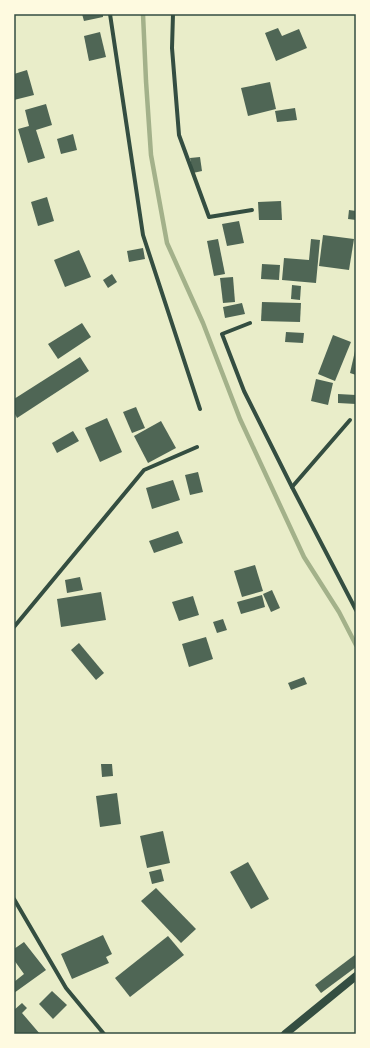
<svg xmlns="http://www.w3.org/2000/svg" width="370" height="1048" viewBox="0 0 370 1048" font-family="'Libre Baskerville',serif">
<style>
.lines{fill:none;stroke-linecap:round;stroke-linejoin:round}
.stream{stroke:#a3b18a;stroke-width:4.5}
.building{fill:#4f6655}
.minor{stroke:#344e41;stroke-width:4}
.secondary{stroke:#344e41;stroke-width:8}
.neatline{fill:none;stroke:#344e41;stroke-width:1.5}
</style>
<rect width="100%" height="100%" fill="#e9edc9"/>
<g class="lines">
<path class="stream" d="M143 14 146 81 151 155 167 243 203 323 240 419 304 557 339 612 356 645"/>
</g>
<g class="building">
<path d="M82 14H103V17L84 21Z"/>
<path d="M278 28 282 36 299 29 307 48 276 61 265 33Z"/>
<path d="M100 32 106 57 89 61 84 36Z"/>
<path d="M27 70 34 95 14 100V74Z"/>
<path d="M270 82 276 109 248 116 241 88Z"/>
<path d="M46 104 52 125 36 130 45 158 28 163 18 129 29 126 25 110Z"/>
<path d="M295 108 297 120 277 122 275 111Z"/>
<path d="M73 134 77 150 61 154 57 139Z"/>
<path d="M200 157 202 171 193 173 190 158Z"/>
<path d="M47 197 54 221 38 226 31 202Z"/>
<path d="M281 201 282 220H259L258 202Z"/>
<path d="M349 210 356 211V220L348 219Z"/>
<path d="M239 221 244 243 227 246 222 224Z"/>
<path d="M323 235 354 239 349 270 319 266Z"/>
<path d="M218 239 225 274 214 276 207 241Z"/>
<path d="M311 239 320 240 316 283 282 280 284 258 309 260Z"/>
<path d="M143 248 145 259 129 262 127 251Z"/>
<path d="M79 250 91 277 65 287 54 260Z"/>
<path d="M262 264 280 265 279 280 261 279Z"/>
<path d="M112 274 117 282 108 288 103 280Z"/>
<path d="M233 277 235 302 223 303 220 278Z"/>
<path d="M292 285 301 286 300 300 291 299Z"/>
<path d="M262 302 301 303 300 322 261 321Z"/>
<path d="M242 303 245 314 225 318 223 307Z"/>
<path d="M82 323 91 337 58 359 48 344Z"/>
<path d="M286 332 304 333 303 343 285 342Z"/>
<path d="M333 335 351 342 335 381 318 374Z"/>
<path d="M355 351H356V375L350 373Z"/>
<path d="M80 357 89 371 17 418 14 412V399Z"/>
<path d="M316 379 333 383 328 405 311 401Z"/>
<path d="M338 394 356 395V404L338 403Z"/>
<path d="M136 407 145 428 132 433 123 412Z"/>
<path d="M107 418 122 452 100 462 85 428Z"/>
<path d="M161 421 176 448 148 463 134 436Z"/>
<path d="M73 431 79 441 57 453 52 443Z"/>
<path d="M198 472 203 492 190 495 185 475Z"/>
<path d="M173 480 180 500 152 509 146 488Z"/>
<path d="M178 531 183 543 154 553 149 541Z"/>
<path d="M255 565 263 591 242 597 234 571Z"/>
<path d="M80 577 83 590 67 593 65 580Z"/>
<path d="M272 590 280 608 271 612 263 594Z"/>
<path d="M101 592 106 620 61 627 57 599Z"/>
<path d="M262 595 265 607 241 614 237 602Z"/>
<path d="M193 596 199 615 179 621 172 602Z"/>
<path d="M223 619 227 630 217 633 213 622Z"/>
<path d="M206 637 213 659 189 667 182 644Z"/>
<path d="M79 643 104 673 96 680 71 650Z"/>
<path d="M304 677 307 684 291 690 288 683Z"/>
<path d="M101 764H112L113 776 102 777Z"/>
<path d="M117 793 121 824 100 827 96 796Z"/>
<path d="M163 831 170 863 147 868 140 836Z"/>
<path d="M248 862 269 899 251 909 230 872Z"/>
<path d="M161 869 164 881 152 884 149 872Z"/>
<path d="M156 888 196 929 181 943 141 901Z"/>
<path d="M103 935 112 954 106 957 109 963 72 979 61 954Z"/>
<path d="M168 936 184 955 130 997 115 978Z"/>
<path d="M24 942 46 970 14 993V982L24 974 14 960V949Z"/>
<path d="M356 954V967L321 993 315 985Z"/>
<path d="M52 991 67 1005 53 1019 39 1004Z"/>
<path d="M22 1003 27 1008 22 1013 40 1034H14V1010Z"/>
</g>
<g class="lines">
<g class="minor">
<path d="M110 14 143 235 200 409"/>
<path d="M173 14 172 48 179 135 209 217 252 210"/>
<path d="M250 323 222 334 244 391 292 487 356 610"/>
<path d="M292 487 350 420"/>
<path d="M14 627 144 470 197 447"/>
<path d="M14 899 66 988 104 1034"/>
</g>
<path class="secondary" d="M285 1034 356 976"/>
</g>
<rect width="370" height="1048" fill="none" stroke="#fefae0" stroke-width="30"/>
<rect x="15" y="15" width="340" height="1018" class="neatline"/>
</svg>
